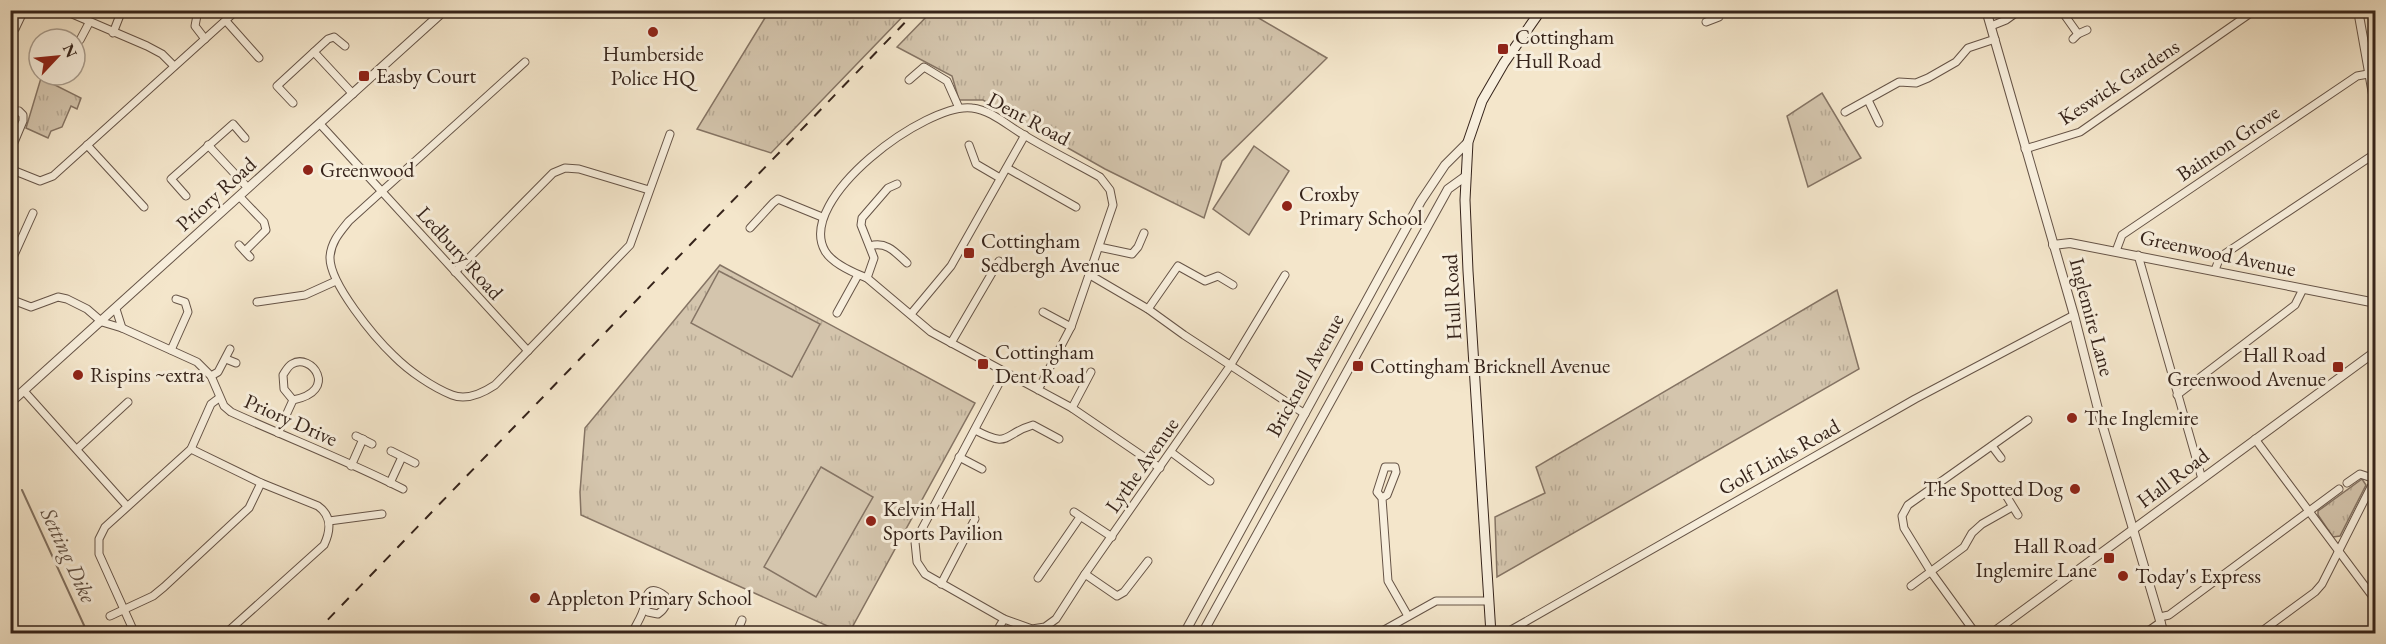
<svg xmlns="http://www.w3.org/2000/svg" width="2386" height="644" viewBox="0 0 2386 644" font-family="'EB Garamond',serif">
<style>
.grass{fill:url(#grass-tufts);stroke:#857464;stroke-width:1.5}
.pitch{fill:#d4c5ad;stroke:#857464;stroke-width:1.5}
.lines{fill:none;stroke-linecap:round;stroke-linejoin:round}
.stream{stroke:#817161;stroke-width:2}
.minor-casing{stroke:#665447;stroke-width:9}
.tertiary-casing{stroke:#665447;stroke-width:10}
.secondary-casing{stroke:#36241b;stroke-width:11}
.minor{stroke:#f8efdd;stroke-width:7}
.tertiary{stroke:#f8efdd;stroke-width:8}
.secondary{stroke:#f8efdd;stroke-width:9}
.rail{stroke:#36241b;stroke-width:2;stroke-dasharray:10 10;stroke-linecap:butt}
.poi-dot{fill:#8f2418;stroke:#f8efdd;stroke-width:2}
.labels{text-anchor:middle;stroke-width:6;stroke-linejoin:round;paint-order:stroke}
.poi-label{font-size:21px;fill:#36241b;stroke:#f8efdd;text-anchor:start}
.street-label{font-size:21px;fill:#36241b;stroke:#f8efdd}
.water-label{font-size:22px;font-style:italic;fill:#625144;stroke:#f8efdd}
</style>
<defs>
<pattern id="grass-tufts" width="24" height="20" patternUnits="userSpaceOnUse" patternTransform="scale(1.5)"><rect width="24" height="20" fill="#d4c5ad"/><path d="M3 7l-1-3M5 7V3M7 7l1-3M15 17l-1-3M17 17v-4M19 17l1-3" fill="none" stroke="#b7a994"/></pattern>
</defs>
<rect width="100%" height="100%" fill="#f4e6cb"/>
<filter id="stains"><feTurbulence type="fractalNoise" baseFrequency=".00333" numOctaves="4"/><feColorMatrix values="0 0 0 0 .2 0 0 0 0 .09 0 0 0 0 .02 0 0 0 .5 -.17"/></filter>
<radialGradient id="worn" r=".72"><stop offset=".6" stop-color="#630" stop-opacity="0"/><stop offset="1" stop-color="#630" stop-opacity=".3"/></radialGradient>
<g class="grass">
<path d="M1245 10 1327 58 1222 161 1204 218 1105 169 983 100H959L952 76 897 47 932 11Z"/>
<path d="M766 11H908L771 153 697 129 768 13Z"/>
<path d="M41 78 81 98 77 109 71 106 62 127 51 131 48 138 26 128Z"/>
<path d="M1822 93 1861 158 1808 187 1787 116Z"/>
<path d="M720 265 975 403 849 633H843L581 515 580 492 585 428Z"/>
<path d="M1837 290 1859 369 1497 577 1495 517 1545 493 1536 467Z"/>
<path d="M2362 479 2366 485 2340 536 2333 537 2318 515V511Z"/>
</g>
<g class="pitch">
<path d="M1254 146 1289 171 1249 235 1213 209Z"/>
<path d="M719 271 820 324 792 377 691 323Z"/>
<path d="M821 467 873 497 816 597 764 567Z"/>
</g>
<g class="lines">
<path class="stream" d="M22 490 88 634"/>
<defs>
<g id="minor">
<path d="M63 10 147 46 162 54 174 66"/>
<path d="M198 10 195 26 205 39"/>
<path d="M2061 10 2078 34"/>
<path d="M226 21 259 58"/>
<path d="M1706 22 1719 17"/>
<path d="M1991 26 2006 20 2020 10"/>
<path d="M10 28 15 29 24 10"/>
<path d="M113 33 122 10"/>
<path d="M2073 39 2078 34 2087 30"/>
<path d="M80 40 89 23"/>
<path d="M314 52 353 94"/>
<path d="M525 62 349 221C340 232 331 242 330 257 329 283 375 338 394 356 409 371 432 387 452 395 467 401 483 393 495 385L630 245 670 134"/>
<path d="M909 80 924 67 947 81 959 108"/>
<path d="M1868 100 1879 123"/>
<path d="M293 103 277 86 328 39 334 37 345 46"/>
<path d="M1845 112 1899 82 1916 83 1928 78 1956 62 1968 48 1995 39"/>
<path d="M320 124 528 351"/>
<path d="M87 145 144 207"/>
<path d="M208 145 248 188"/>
<path d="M969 145 976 164 1000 178"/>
<path d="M2025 149 2080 132 2255 10"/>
<path d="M10 152 23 121V115L19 111"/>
<path d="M1007 168 1076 207"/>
<path d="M10 169 40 181 53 176 237 10"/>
<path d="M186 196 171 179 233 124 245 138"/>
<path d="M239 196 264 222 266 230 245 251"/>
<path d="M750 228 773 203 778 199 822 217"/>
<path d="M239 245 250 257"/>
<path d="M870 246C887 241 896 253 907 263"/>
<path d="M1099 247 1132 254 1138 247 1144 233"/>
<path d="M2116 251 2122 235 2357 76 2368 74"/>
<path d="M2138 255 2202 479"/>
<path d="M10 264 33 213"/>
<path d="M2215 270 2220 257 2376 153"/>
<path d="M455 272 553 173 565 168 579 169 649 190"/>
<path d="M1090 275 1148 309 1184 335 1305 414"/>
<path d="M867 278 874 258 861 225 862 218 888 188 897 184"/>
<path d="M10 299 31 307 58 297 67 299 87 309 102 322 122 328 197 362 211 376 224 406 231 412C288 438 346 460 403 489"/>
<path d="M257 302 305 295 336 281"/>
<path d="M116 309 122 328"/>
<path d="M1148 309 1178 266 1205 281 1218 276 1233 285"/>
<path d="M1043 312 1071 327"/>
<path d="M837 313 858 275"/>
<path d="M911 314 951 266 1025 135"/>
<path d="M951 343 999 261"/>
<path d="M171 350 188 312 185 302 176 299"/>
<path d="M226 359 236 363"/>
<path d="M211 376 218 372 230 349"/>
<path d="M1038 390 1071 327 1113 205 1110 190 1100 177C1075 163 1049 150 1024 135 1008 126 991 110 972 108 927 102 795 199 825 251 832 263 854 273 867 278L931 332 1072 408 1160 468"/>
<path d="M24 391 127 506"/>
<path d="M2177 395 2295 305 2303 289"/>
<path d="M1072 408 1091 372"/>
<path d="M975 430C1011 449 1002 434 1033 425L1059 439"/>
<path d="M278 433 293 400 284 389 283 375C285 372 288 366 292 364 311 352 340 391 293 400"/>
<path d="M356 436 372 444"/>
<path d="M2255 439 2376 601"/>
<path d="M1992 446 2001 458"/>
<path d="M77 449 128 402"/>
<path d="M191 449 261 483 318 506C332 516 331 530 324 545L225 634"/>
<path d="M391 451 415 463"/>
<path d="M1171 452 1210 481"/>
<path d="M959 457 982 469"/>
<path d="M351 466 363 439"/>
<path d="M390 483 402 457"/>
<path d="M2347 483 2360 474 2375 479"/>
<path d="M2007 497 2018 515"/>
<path d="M1382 498 1387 495 1396 472 1395 467H1385L1377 492 1382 498 1388 581 1408 616"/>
<path d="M1074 512 1112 537"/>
<path d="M329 521 382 514"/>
<path d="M1085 574 1117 596 1124 592 1148 561"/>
<path d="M1038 578 1080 517"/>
<path d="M941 584 975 519"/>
<path d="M1911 586 1964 547 1972 533 1982 524 2012 507"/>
<path d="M110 616 153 596 164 587 249 508 261 483"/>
<path d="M2160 617 2169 615 2339 489"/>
<path d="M1004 619 1032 629 1045 627 1056 619 1085 574 1230 366 1285 275"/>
<path d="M135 634 99 554V539L105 527 191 449 211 404 219 398"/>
<path d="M632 634C635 626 643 615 644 607 646 593 650 584 665 596 668 604 665 609 658 614L648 612 644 607"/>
<path d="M736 634 742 620"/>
<path d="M995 634 1004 619 925 574 917 562 915 542 1005 372"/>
<path d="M1377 634 1436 601H1489"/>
<path d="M1504 634 1915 399 2074 315"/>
<path d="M1976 634 1931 572 1904 528 1902 516 1908 505 2028 420"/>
<path d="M2144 634 2161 622"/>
<path d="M2258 634 2315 592 2322 584 2376 477"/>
<path d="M2374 634 2376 632"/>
</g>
<g id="tertiary">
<path d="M1986 10 2074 315 2100 417 2164 634"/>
<path d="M2358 10 2376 111"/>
<path d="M2053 245 2070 243 2376 303"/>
<path d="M10 403 445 10"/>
<path d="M1184 634 1421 201 1445 165 1468 142"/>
<path d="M1202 634 1448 189 1466 176"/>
<path d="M1991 634 2376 351"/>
</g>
<path id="secondary" d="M1491 634 1468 271 1465 200 1468 142 1482 101 1504 63 1541 10"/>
</defs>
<use href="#minor" class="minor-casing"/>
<use href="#tertiary" class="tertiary-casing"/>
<use href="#secondary" class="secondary-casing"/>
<use href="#minor" class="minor"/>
<use href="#tertiary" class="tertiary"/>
<use href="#secondary" class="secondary"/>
<path class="rail" d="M314 634 917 10"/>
</g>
<g class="poi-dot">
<circle cx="653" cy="32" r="6"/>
<rect x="1497" y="43" width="12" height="12" rx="3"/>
<rect x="358" y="70" width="12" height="12" rx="3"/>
<circle cx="308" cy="170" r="6"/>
<circle cx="1287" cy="206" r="6"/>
<rect x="963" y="247" width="12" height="12" rx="3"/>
<rect x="977" y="358" width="12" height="12" rx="3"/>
<rect x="1352" y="360" width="12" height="12" rx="3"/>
<rect x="2332" y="361" width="12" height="12" rx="3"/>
<circle cx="78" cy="375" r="6"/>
<circle cx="2072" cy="418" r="6"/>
<circle cx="2075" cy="489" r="6"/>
<circle cx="871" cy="521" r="6"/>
<rect x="2103" y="552" width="12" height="12" rx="3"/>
<circle cx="2123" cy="576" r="6"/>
<circle cx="535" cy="598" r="6"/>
</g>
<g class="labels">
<g class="poi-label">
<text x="1515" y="44">Cottingham<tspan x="1515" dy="24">Hull Road</tspan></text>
<text x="653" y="61" text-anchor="middle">Humberside<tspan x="653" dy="24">Police HQ</tspan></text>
<text x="376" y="83">Easby Court</text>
<text x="320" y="177">Greenwood</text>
<text x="1299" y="201">Croxby<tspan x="1299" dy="24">Primary School</tspan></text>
<text x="981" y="248">Cottingham<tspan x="981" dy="24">Sedbergh Avenue</tspan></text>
<text x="995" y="359">Cottingham<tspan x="995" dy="24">Dent Road</tspan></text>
<text x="2326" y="362" text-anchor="end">Hall Road<tspan x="2326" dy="24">Greenwood Avenue</tspan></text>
<text x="1370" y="373">Cottingham Bricknell Avenue</text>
<text x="90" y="382">Rispins ~extra</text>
<text x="2084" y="425">The Inglemire</text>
<text x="2063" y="496" text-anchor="end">The Spotted Dog</text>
<text x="883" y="516">Kelvin Hall<tspan x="883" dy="24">Sports Pavilion</tspan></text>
<text x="2097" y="553" text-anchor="end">Hall Road<tspan x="2097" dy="24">Inglemire Lane</tspan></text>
<text x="2135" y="583">Today's Express</text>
<text x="547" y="605">Appleton Primary School</text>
</g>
<g class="street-label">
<text transform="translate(2119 82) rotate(-33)" y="7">Keswick Gardens</text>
<text transform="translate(1029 119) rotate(28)" y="7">Dent Road</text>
<text transform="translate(2228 143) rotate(-34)" y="7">Bainton Grove</text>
<text transform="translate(216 194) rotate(-42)" y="7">Priory Road</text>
<text transform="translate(460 253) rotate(48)" y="7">Ledbury Road</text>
<text transform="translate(2218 253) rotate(12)" y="7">Greenwood Avenue</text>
<text transform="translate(1452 297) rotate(-93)" y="7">Hull Road</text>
<text transform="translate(2092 317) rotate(75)" y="7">Inglemire Lane</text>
<text transform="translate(1305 375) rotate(-61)" y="7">Bricknell Avenue</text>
<text transform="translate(291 420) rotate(24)" y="7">Priory Drive</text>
<text transform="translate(1779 457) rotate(-29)" y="7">Golf Links Road</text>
<text transform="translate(1142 465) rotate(-55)" y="7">Lythe Avenue</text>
<text transform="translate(2173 478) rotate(-37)" y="7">Hall Road</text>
</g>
<g class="water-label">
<text transform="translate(69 555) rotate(65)" y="8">Setting Dike</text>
</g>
</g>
<rect width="2386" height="644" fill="none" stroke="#f4e6cb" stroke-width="36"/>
<rect x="12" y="12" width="2362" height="620" fill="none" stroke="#36241b" stroke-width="3"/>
<rect x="18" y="18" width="2350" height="608" fill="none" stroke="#36241b" stroke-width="1.5"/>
<g transform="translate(57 57) rotate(64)"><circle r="28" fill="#f8efdd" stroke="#aa9e8f" stroke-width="1.5"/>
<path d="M0-4.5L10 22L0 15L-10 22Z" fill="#8f2418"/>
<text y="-9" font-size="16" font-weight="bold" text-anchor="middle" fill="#36241b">N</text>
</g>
<rect width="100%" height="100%" filter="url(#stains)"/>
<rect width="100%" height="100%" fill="url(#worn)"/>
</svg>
